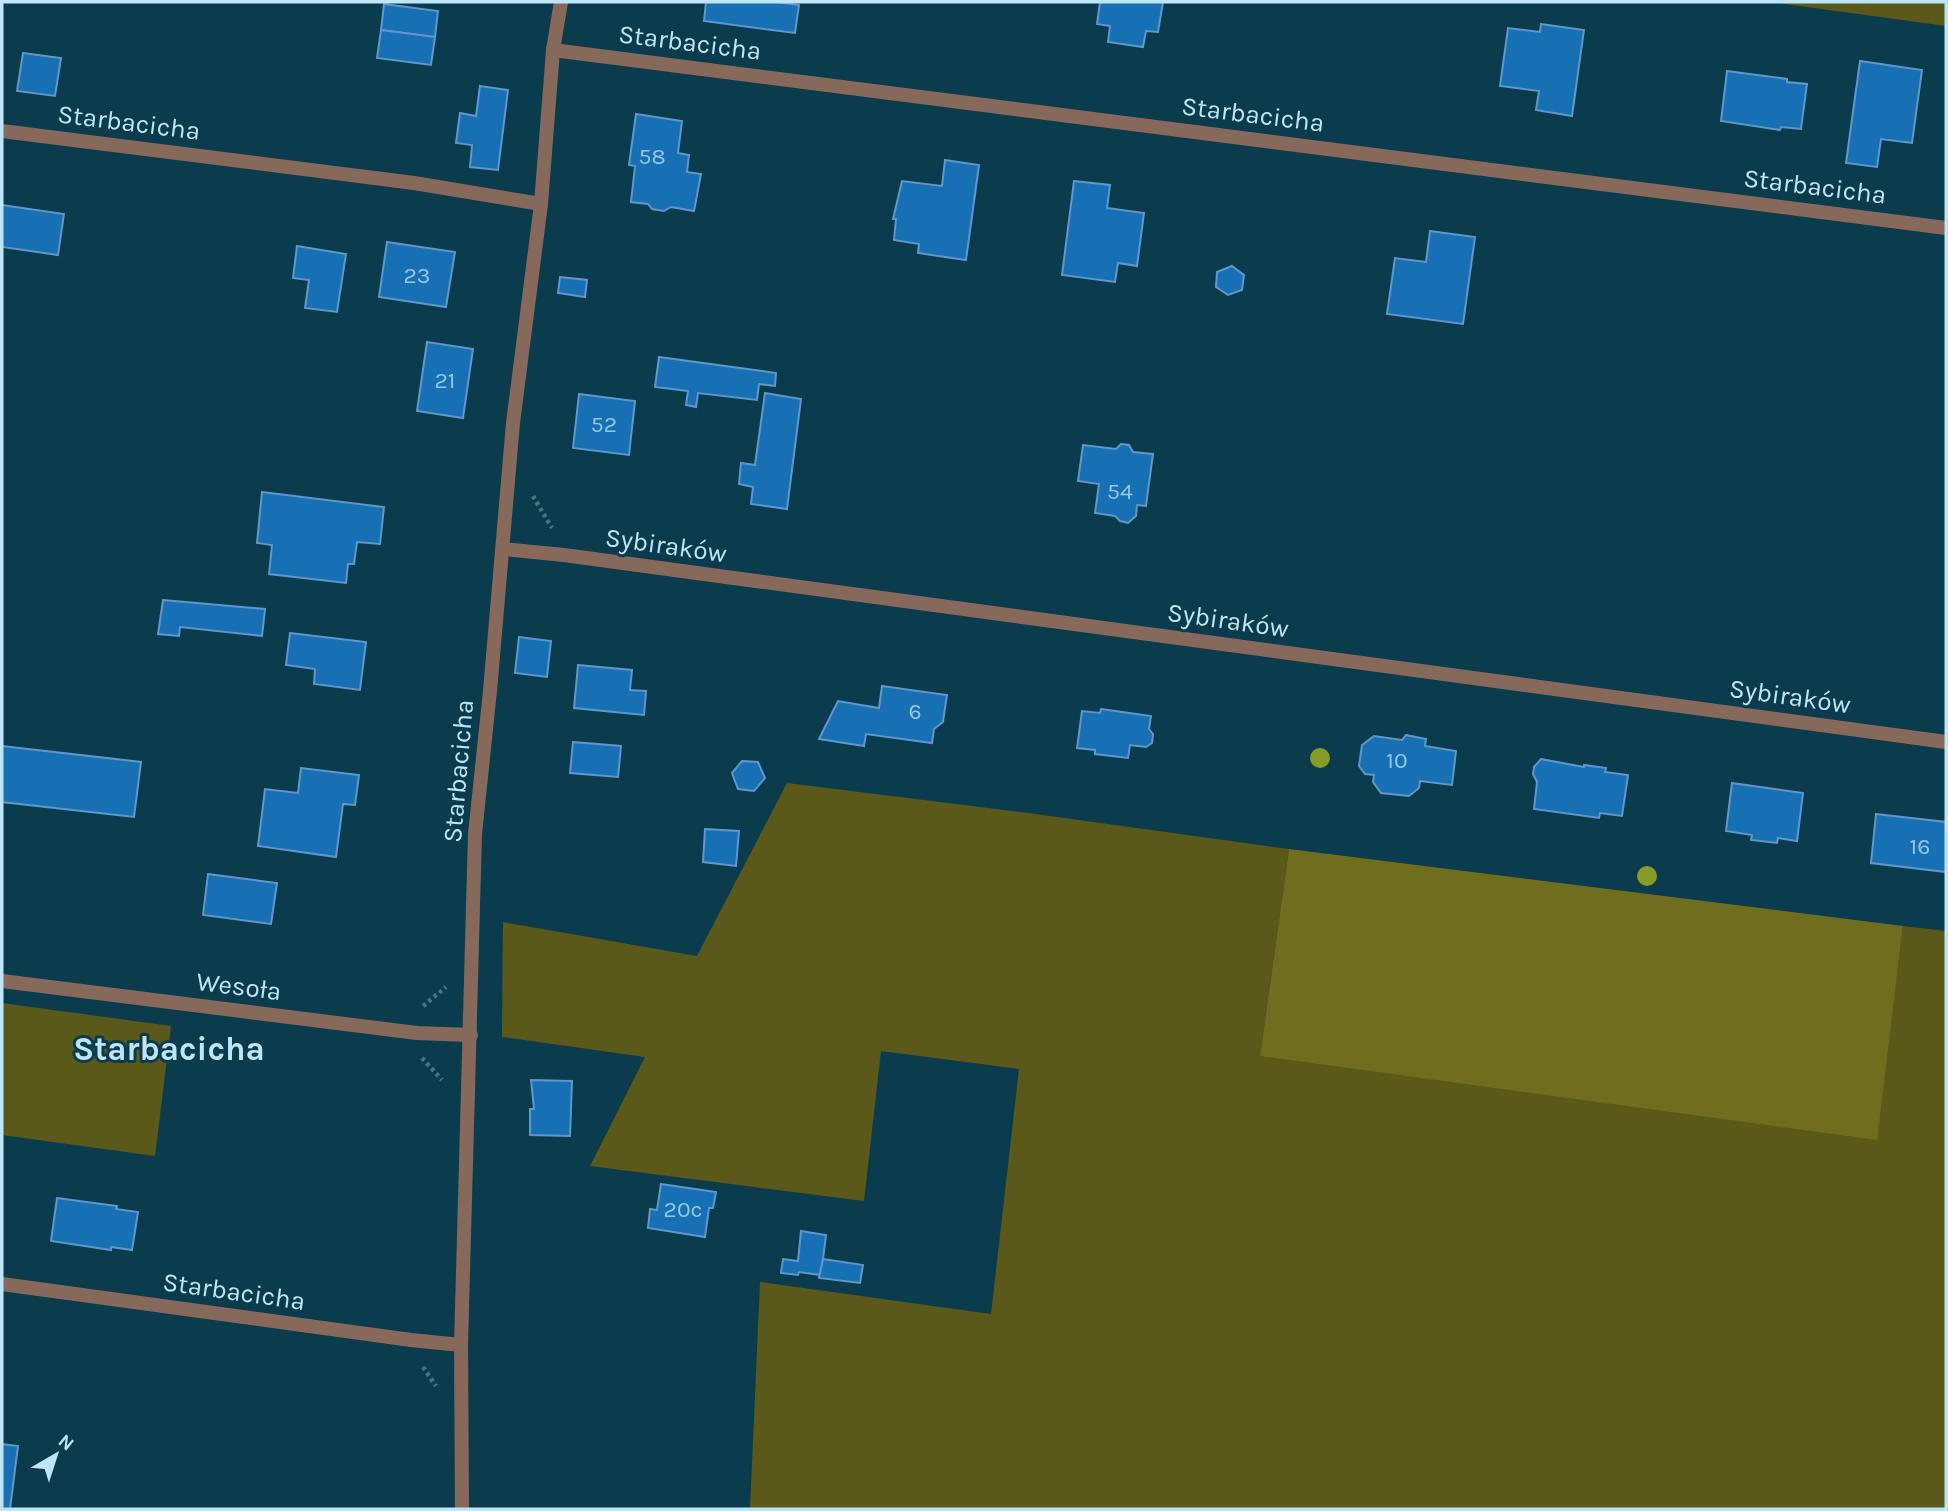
<svg xmlns="http://www.w3.org/2000/svg" width="1948" height="1511" viewBox="0 0 1948 1511" font-family="Karla,sans-serif">
<style>
.green{fill:#5b5919}
.forest{fill:#706e1e}
.building{fill:#1870b4;stroke:#5f97ca;stroke-width:2}
.lines{fill:none;stroke-linecap:round;stroke-linejoin:round}
.path{stroke:#467486;stroke-width:4.5;stroke-dasharray:3.5 3.5;stroke-linecap:butt}
.service{stroke:#86695a;stroke-width:14}
.minor{stroke:#86695a;stroke-width:14}
.tree{fill:#889b26}
.labels{text-anchor:middle;stroke-width:6;stroke-linejoin:round;paint-order:stroke}
.number-label{font-size:23px;fill:#94c8e7}
.street-label{font-size:26px;fill:#bee5f8;stroke:#0b3c4e}
.district-label{font-size:33px;font-weight:bold;fill:#bee5f8;stroke:#0b3c4e}
</style>
<rect width="100%" height="100%" fill="#0b3c4e"/>
<g class="green">
<path d="M1770 2H1946V26Z"/>
<path d="M787 783 1021 812 1289 849 1260 1056 1884 1078 1903 926 1946 931V1509H750L760 1282 991 1314 1019 1069 881 1051 864 1201 590 1166 645 1057 502 1037 503 922 697 956Z"/>
<path d="M2 1003 171 1026 155 1156 2 1135Z"/>
</g>
<path class="forest" d="M1289 849 1903 926 1877 1140 1260 1056Z"/>
<g class="building">
<path d="M706 2H776L799 5 795 33 704 21Z"/>
<path d="M1100 2H1163L1158 32 1146 31 1143 47 1108 42 1110 26 1097 24Z"/>
<path d="M384 4 438 11 435 37 381 30Z"/>
<path d="M1541 24 1584 30 1572 116 1536 110 1539 91 1500 86 1508 28 1540 32Z"/>
<path d="M381 30 435 37 431 65 377 58Z"/>
<path d="M23 53 61 58 55 96 17 91Z"/>
<path d="M1860 61 1922 70 1912 143 1881 139 1877 167 1846 163Z"/>
<path d="M1727 71 1787 79V82L1807 84 1801 129 1781 127 1780 130 1721 121Z"/>
<path d="M480 86 508 90 498 170 470 167 472 145 456 143 460 113 476 116Z"/>
<path d="M636 114 682 121 678 153 689 155 687 172 701 174 694 211 671 207 664 211 652 209 648 204 631 202 635 166 629 165Z"/>
<path d="M945 160 979 165 966 260 918 253 919 244 894 240 896 219H893L902 181 942 186Z"/>
<path d="M1074 181 1110 185 1107 208 1144 213 1137 266 1118 263 1115 282 1062 275Z"/>
<path d="M2 205 64 214 58 255 2 247Z"/>
<path d="M1430 231 1475 237 1463 324 1387 314 1395 258 1426 262Z"/>
<path d="M387 242 455 252 446 307 379 297Z"/>
<path d="M297 246 346 254 337 312 305 308 309 280 293 278Z"/>
<path d="M1232 266 1244 275 1242 290 1228 295 1216 287 1217 272Z"/>
<path d="M560 277 587 280 585 297 558 293Z"/>
<path d="M427 342 473 349 463 418 417 411Z"/>
<path d="M659 357 776 373 775 386 759 384 757 400 698 393 696 407 686 405 688 391 655 387Z"/>
<path d="M765 393 801 399 787 509 751 504 753 487 739 484 741 463 755 465Z"/>
<path d="M579 394 635 401 629 455 573 448Z"/>
<path d="M1121 444 1129 445 1133 452 1153 454 1146 506 1137 505 1136 516 1128 523 1120 521 1115 516 1095 513 1099 484 1078 481 1083 445 1116 449Z"/>
<path d="M262 492 384 507 380 544 357 542 354 564H348L346 583 269 574 272 545 257 543Z"/>
<path d="M163 600 265 609 262 636 180 627 179 636 158 634Z"/>
<path d="M290 633 366 642 360 690 314 684 315 669 286 665Z"/>
<path d="M519 637 551 641 547 677 515 673Z"/>
<path d="M578 665 632 670 630 690 646 691 644 715 574 708Z"/>
<path d="M882 686 947 695 943 722 934 729 932 743 866 734 864 746 819 739 838 701 879 708Z"/>
<path d="M1101 709 1151 716 1149 729 1153 734 1152 743 1146 747 1130 745 1128 758 1095 754V750L1077 748 1082 711 1100 713Z"/>
<path d="M1406 735 1426 739 1425 746 1456 751 1452 785 1420 781 1419 788 1409 796 1381 793 1373 782 1374 775 1365 774 1359 766 1362 745 1374 736 1402 740Z"/>
<path d="M573 742 621 746 618 777 570 773Z"/>
<path d="M2 746 141 762 134 817 2 802Z"/>
<path d="M1541 759 1584 767V765L1606 768 1605 772 1628 775 1622 816 1600 813 1599 818 1534 809 1537 782 1533 774 1534 767Z"/>
<path d="M742 761 758 762 765 778 754 791 738 789 732 773Z"/>
<path d="M301 768 359 775 355 805 343 804 336 857 258 846 265 789 298 793Z"/>
<path d="M1732 783 1803 793 1797 841 1778 838 1777 843 1751 840 1752 835 1726 831Z"/>
<path d="M1876 814 1946 822V872L1871 863Z"/>
<path d="M705 829 739 831 736 866 703 862Z"/>
<path d="M208 874 277 883 271 924 203 915Z"/>
<path d="M531 1080 572 1081 570 1136 530 1135V1109H534Z"/>
<path d="M661 1184 716 1192 713 1208H709L705 1237 648 1228 650 1209 657 1210Z"/>
<path d="M57 1198 117 1206 116 1209 138 1212 132 1250 111 1247V1250L51 1241Z"/>
<path d="M801 1231 826 1235 821 1275 799 1272 798 1275 781 1273 783 1259 798 1261Z"/>
<path d="M823 1259 863 1265 860 1283 819 1278Z"/>
<path d="M2 1444 18 1446 10 1509H2Z"/>
</g>
<g class="lines">
<g class="path">
<path d="M533 496 552 528"/>
<path d="M423 1006 446 987"/>
<path d="M422 1058 442 1080"/>
<path d="M423 1367 436 1386"/>
</g>
<path class="service" d="M2 131 414 183 541 204"/>
<g class="minor">
<path d="M553 50 1946 228"/>
<path d="M503 549 564 555 1946 742"/>
<path d="M2 981 417 1033 471 1035"/>
<path d="M2 1284 411 1340 461 1345"/>
<path d="M462 1509 461 1345 475 834 490 691 513 423 541 204 553 50 561 2"/>
</g>
</g>
<g class="tree">
<circle cx="1320" cy="758" r="10"/>
<circle cx="1647" cy="876" r="10"/>
</g>
<g class="labels">
<g class="number-label">
<text x="652" y="164">58</text>
<text x="417" y="283">23</text>
<text x="445" y="388">21</text>
<text x="604" y="432">52</text>
<text x="1120" y="499">54</text>
<text x="915" y="719">6</text>
<text x="1397" y="768">10</text>
<text x="1920" y="854">16</text>
<text x="683" y="1217">20c</text>
</g>
<g class="street-label">
<text transform="translate(690 42) rotate(7)" y="9">Starbacicha</text>
<text transform="translate(1253 114) rotate(7)" y="9">Starbacicha</text>
<text transform="translate(129 122) rotate(7)" y="9">Starbacicha</text>
<text transform="translate(1815 186) rotate(7)" y="9">Starbacicha</text>
<text transform="translate(666 545) rotate(8)" y="9">Sybiraków</text>
<text transform="translate(1228 620) rotate(8)" y="9">Sybiraków</text>
<text transform="translate(1790 696) rotate(8)" y="9">Sybiraków</text>
<text transform="translate(458 771) rotate(-85)" y="9">Starbacicha</text>
<text transform="translate(239 986) rotate(7)" y="9">Wesoła</text>
<text transform="translate(234 1291) rotate(8)" y="9">Starbacicha</text>
</g>
<g class="district-label">
<text x="169" y="1060">Starbacicha</text>
</g>
</g>
<rect width="1948" height="1511" fill="none" stroke="#bee5f8" stroke-width="7"/>
<g transform="translate(56 1455) rotate(39)" stroke="#0b3c4e" stroke-width="5" paint-order="stroke">
<path d="M0-5L12 26L0 18L-12 26Z" fill="#bee5f8"/>
<text y="-10" font-size="19" font-weight="bold" text-anchor="middle" fill="#bee5f8">N</text>
</g>
</svg>
